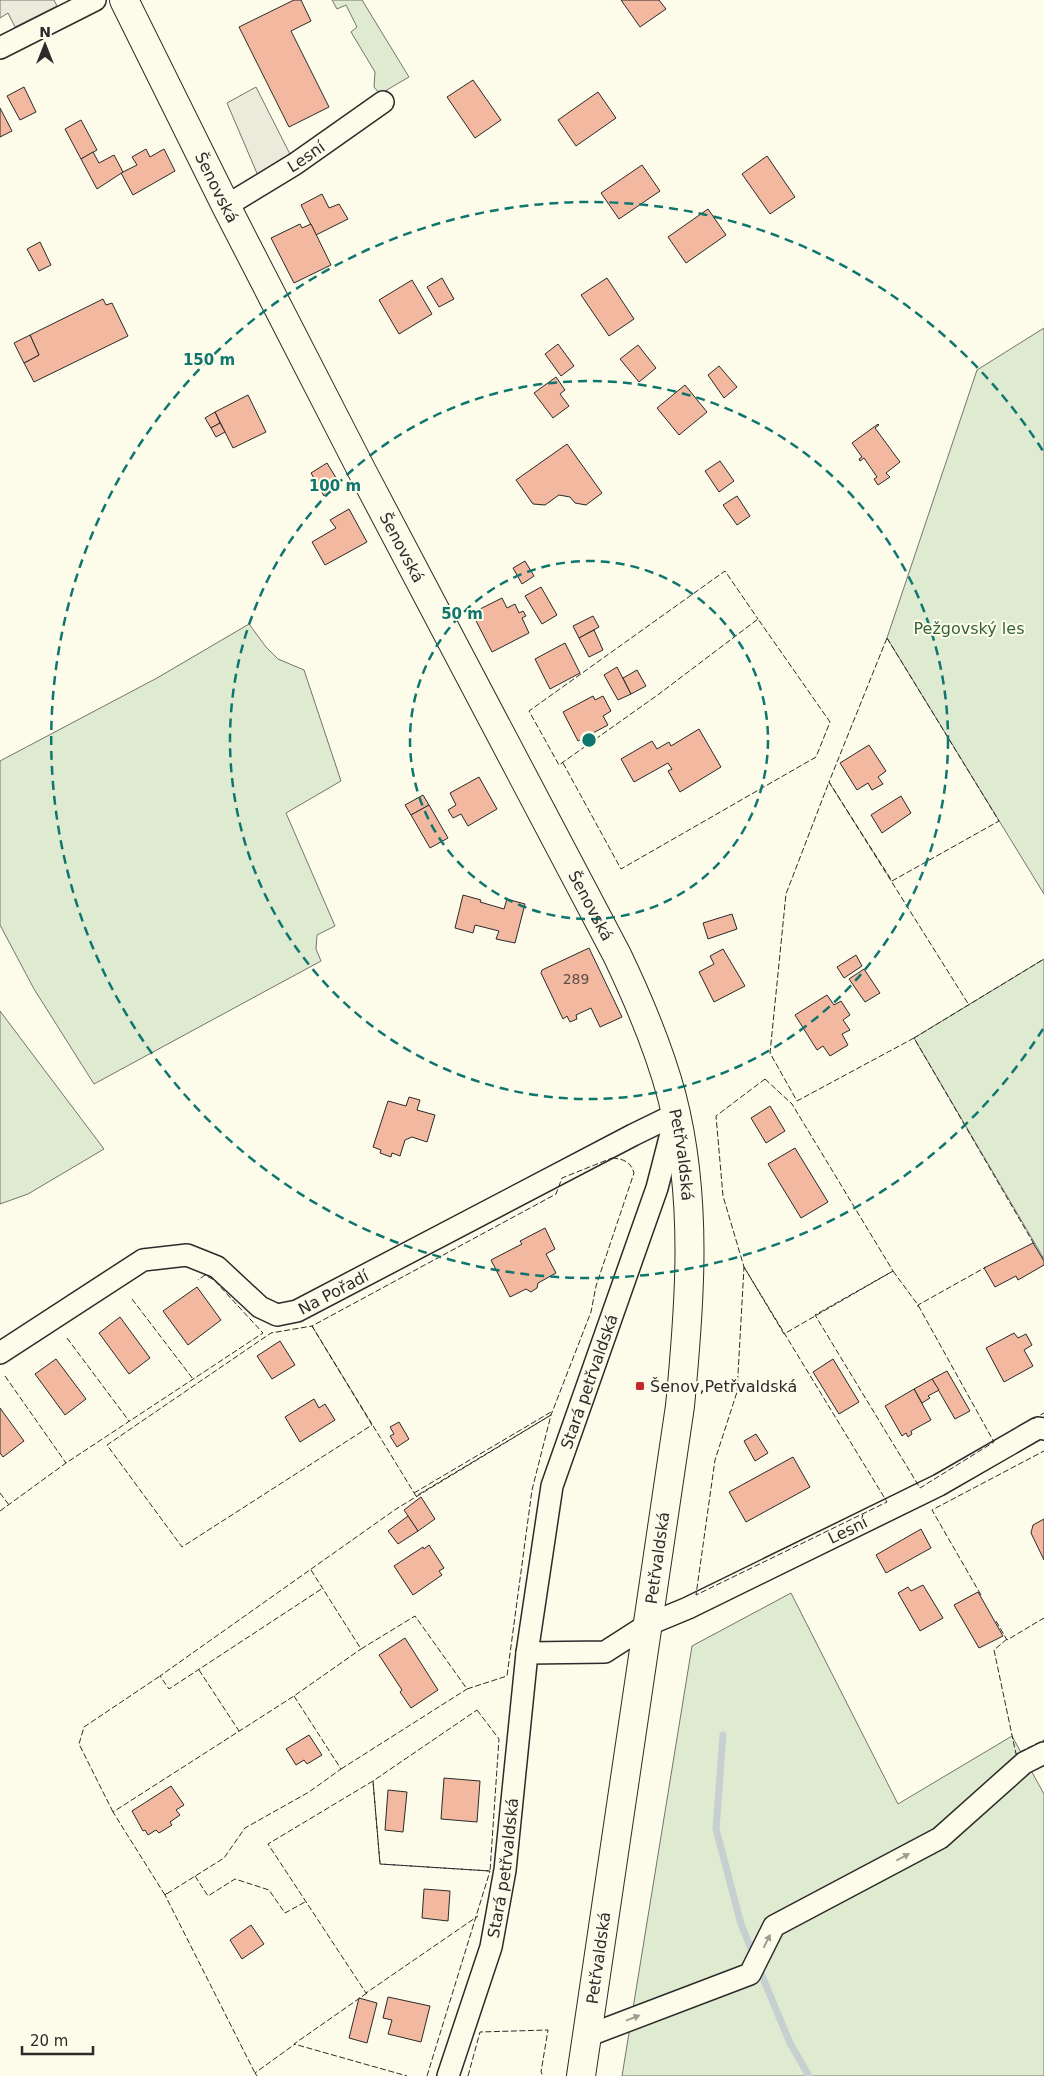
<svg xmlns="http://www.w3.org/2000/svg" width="1044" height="2076" viewBox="0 0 1044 2076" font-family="'DejaVu Sans',sans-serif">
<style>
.green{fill:#deebd1;stroke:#74746e}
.parking{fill:#eceadb;stroke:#74746e}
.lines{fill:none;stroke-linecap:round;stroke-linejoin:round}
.stream{stroke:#c7d0d0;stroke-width:7}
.building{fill:#f2b8a0;stroke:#2b2b2b}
.street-casing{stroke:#2b2b2b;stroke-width:24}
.secondary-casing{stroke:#2b2b2b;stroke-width:30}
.street{stroke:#fdfbea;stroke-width:21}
.secondary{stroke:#fdfbea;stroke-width:28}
.fence{stroke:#2b2b2b;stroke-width:1;stroke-dasharray:6 2.5;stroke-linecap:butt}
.oneway{fill:#9e9d94}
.ring{fill:none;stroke:#0f766e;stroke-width:2.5;stroke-dasharray:9 6}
.poi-dot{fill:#c62828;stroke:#fdfbea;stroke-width:2}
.labels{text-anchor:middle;stroke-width:4;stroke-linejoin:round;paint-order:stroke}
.number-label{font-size:14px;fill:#5d4e48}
.street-label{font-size:16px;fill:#2b2b2b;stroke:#fdfbea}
.park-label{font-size:16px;fill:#34623c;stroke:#fdfbea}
.poi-label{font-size:16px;fill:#2b2b2b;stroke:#fdfbea;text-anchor:start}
.centre{fill:#0f766e;stroke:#fdfbea;stroke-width:2.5}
.ring-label{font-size:15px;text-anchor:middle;font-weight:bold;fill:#0f766e;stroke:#fdfbea;stroke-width:4;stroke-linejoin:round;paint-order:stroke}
</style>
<rect width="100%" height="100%" fill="#fdfbea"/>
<g class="green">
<path d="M332 0H362L409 77 380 94 374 87 375 72 351 32 357 27 346 5 337 9Z"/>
<path d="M1044 328V894L887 638 977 370Z"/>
<path d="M249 624 266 647 278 659 304 670 341 781 286 813 335 926 317 935 316 949 321 961 94 1084 34 989 0 925V761L157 678Z"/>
<path d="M1044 959V1259L914 1038Z"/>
<path d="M0 1011 104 1149 28 1194 0 1204Z"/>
<path d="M791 1593 898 1804 1012 1736 1044 1794V2076H622L692 1646Z"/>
</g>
<g class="parking">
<path d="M0 0H54L57 6 15 27 8 13 0 18Z"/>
<path d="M256 87 295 164 262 185 227 103Z"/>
</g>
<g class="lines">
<g class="stream">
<path d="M723 1735 716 1829 741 1924 754 1956"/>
<path d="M758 1966 790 2043 809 2076"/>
</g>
</g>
<g class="building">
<path d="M294 0H301L311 21 291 31 329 107 289 127 239 27Z"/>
<path d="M621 0H659L666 9 640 27Z"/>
<path d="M473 80 501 120 475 138 447 97Z"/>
<path d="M24 87 36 112 20 120 7 96Z"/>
<path d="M598 92 616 118 576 146 558 120Z"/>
<path d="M0 108 12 131 0 137Z"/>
<path d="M81 120 97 150 81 159 65 129Z"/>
<path d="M146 149 150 157 164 149 175 171 133 195 121 173 137 165 132 157Z"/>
<path d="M93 152 99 163 114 155 123 172 97 189 81 159Z"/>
<path d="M767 156 795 197 770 214 742 174Z"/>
<path d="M642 165 660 191 619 219 601 193Z"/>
<path d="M322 194 329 208 339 204 348 219 316 235 301 205Z"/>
<path d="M708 209 726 235 686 263 668 237Z"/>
<path d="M300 224 302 228 311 224 331 265 294 283 271 238Z"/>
<path d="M40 242 51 265 39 271 27 249Z"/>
<path d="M442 278 454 299 439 307 427 287Z"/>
<path d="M607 278 634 319 609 336 581 295Z"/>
<path d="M412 280 432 314 399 334 379 300Z"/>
<path d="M103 299 106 305 112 303 128 336 34 382 24 363 39 355 30 335Z"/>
<path d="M30 335 39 355 24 363 14 343Z"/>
<path d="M558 344 574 366 561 376 545 354Z"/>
<path d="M638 345 656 368 639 382 620 359Z"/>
<path d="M719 366 737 387 724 398 708 375Z"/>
<path d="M556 377 565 390 560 394 569 406 553 418 534 393Z"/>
<path d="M685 385 707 412 679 435 657 408Z"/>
<path d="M248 395 266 432 233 448 215 412Z"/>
<path d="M215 412 220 423 211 428 205 418Z"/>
<path d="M220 423 225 432 216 437 211 428Z"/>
<path d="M878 424 879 425 875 428 900 462 886 473 890 477 878 485 874 479 877 477 864 458 860 461 859 459 862 457 852 443Z"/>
<path d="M567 444 602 493 586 505 575 503 570 497 559 495 545 505 533 504 516 480Z"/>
<path d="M720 461 734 481 719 492 705 471Z"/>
<path d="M327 463 341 486 324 496 311 473Z"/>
<path d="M737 496 750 516 737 525 723 505Z"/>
<path d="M349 509 367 542 325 565 312 542 336 528 330 520Z"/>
<path d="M525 561 534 576 522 584 513 568Z"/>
<path d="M541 587 557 615 542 624 525 596Z"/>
<path d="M502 598 507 608 515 604 519 613 523 611 526 616 522 618 529 633 492 652 472 613Z"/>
<path d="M593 616 599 627 579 638 573 626Z"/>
<path d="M594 630 603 650 589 657 579 638Z"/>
<path d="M565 643 580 673 550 689 535 659Z"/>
<path d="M617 667 631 694 618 700 604 675Z"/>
<path d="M637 670 646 686 631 694 623 678Z"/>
<path d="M593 696 595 700 603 696 611 711 603 716 608 725 578 741 563 712Z"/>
<path d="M699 729 721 767 680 792 668 771 672 769 668 763 634 782 621 759 652 741 657 749 669 742 671 746Z"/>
<path d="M869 745 886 771 878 777 883 784 872 790 868 783 857 790 840 763Z"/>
<path d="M479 777 497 809 468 826 461 814 453 818 448 810 456 805 450 793Z"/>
<path d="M423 795 429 805 411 815 405 805Z"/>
<path d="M901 796 911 813 882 833 871 815Z"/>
<path d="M429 805 448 838 430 848 411 815Z"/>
<path d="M463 895 481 900 480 902 504 909 507 899 525 904 515 943 496 939 499 931 475 925 473 933 455 928Z"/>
<path d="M732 914 737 929 708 939 703 923Z"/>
<path d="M589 948 622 1017 600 1027 591 1008 576 1015 577 1019 570 1022 567 1016 563 1019 541 973 542 970Z"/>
<path d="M723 949 745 986 714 1002 699 972 714 964 710 956Z"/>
<path d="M856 955 862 966 844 978 837 967Z"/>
<path d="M864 969 880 993 865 1002 849 979Z"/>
<path d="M827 995 834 1005 841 1001 850 1015 843 1020 850 1030 842 1034 848 1045 830 1056 823 1046 817 1050 795 1015Z"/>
<path d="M409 1097 420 1100 417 1110 435 1115 427 1142 412 1137 405 1140 400 1156 392 1153 391 1157 380 1153 381 1150 373 1147 388 1101 406 1106Z"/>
<path d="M770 1106 785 1131 766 1143 751 1118Z"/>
<path d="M795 1148 828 1202 801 1218 768 1164Z"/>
<path d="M545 1228 555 1249 546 1254 556 1273 538 1283 537 1288 531 1292 526 1289 510 1297 491 1260 522 1244 520 1241Z"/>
<path d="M1033 1243 1044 1261V1265L1018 1280 1016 1276 995 1287 984 1268Z"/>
<path d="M197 1287 221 1320 188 1345 163 1311Z"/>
<path d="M120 1317 150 1358 129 1374 99 1333Z"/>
<path d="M1014 1333 1018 1338 1026 1334 1032 1345 1024 1350 1033 1366 1004 1382 986 1348Z"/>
<path d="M280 1341 295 1365 272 1379 257 1356Z"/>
<path d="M56 1359 86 1399 65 1415 35 1374Z"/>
<path d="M833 1359 859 1402 839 1414 813 1372Z"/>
<path d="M947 1371 970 1411 955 1419 932 1379Z"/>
<path d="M932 1379 939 1390 928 1396 930 1398 922 1403 914 1389Z"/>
<path d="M914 1389 931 1420 911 1431 912 1434 908 1437 906 1433 902 1436 885 1406Z"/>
<path d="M314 1399 319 1408 325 1404 335 1420 300 1442 285 1417Z"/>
<path d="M0 1408 24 1441 3 1457 0 1453Z"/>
<path d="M399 1422 409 1439 397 1447 390 1436 394 1434 390 1427Z"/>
<path d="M756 1434 768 1453 755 1461 744 1441Z"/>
<path d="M793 1457 810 1487 746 1522 729 1492Z"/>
<path d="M421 1497 435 1519 418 1531 404 1510Z"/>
<path d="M408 1516 418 1531 398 1544 388 1531Z"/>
<path d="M1044 1519V1560L1031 1533 1033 1525Z"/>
<path d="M921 1529 931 1548 886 1573 876 1555Z"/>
<path d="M429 1545 444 1568 439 1571 442 1575 413 1595 394 1566 423 1547 424 1549Z"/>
<path d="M923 1585 943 1618 920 1631 898 1593 908 1587 911 1591Z"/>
<path d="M978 1592 1003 1636 979 1648 954 1605Z"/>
<path d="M405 1638 438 1690 411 1708 400 1692 402 1690 379 1655Z"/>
<path d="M309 1735 322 1755 307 1764 304 1760 296 1765 286 1749Z"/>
<path d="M444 1778 480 1781 477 1822 441 1819Z"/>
<path d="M171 1786 184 1805 176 1810 180 1815 170 1822 172 1825 159 1833 156 1830 148 1835 145 1830 143 1831 132 1811Z"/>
<path d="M388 1790 407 1792 403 1832 385 1830Z"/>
<path d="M424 1889 450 1891 448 1921 422 1918Z"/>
<path d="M251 1925 264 1944 242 1959 230 1940Z"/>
<path d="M388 1997 430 2006 421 2042 388 2034 392 2020 383 2018Z"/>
<path d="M359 1998 377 2003 367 2043 349 2038Z"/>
</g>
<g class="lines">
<defs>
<g id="street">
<path d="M0 48 95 0"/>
<path id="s1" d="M226 206 295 164 383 102"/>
<path id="s2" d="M0 1353 143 1260 187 1255 217 1267 260 1307 277 1315 297 1311 633 1135 676 1114"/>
<path id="s3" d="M527 1653 605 1652 647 1625 688 1608 939 1485 1038 1428 1044 1429"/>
<path d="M587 2036 750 1974 774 1926 940 1838 1024 1763 1044 1753"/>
<path id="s4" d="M448 2076 491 1947 505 1870 527 1653 552 1486 657 1188 675 1118"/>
</g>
<g id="secondary">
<path id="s5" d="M124 0 226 206 362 471 617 955C639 1001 659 1048 672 1097 698 1198 690 1303 680 1406L581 2076"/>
</g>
</defs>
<use href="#street" class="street-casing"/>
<use href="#secondary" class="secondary-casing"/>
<use href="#street" class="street"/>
<use href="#secondary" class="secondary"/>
<g class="fence">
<path d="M887 638 999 821 892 881 829 782Z"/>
<path d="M563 763 621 869 816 757 830 722 758 619 659 694 559 765 529 711 725 571 758 619"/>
<path d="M914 1038 797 1101 770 1053 786 894 829 782 969 1005"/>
<path d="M765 1079 792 1104 893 1271 784 1334 744 1267 723 1196 716 1116Z"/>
<path d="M612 1158C624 1159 631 1162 634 1173L596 1286 591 1312 551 1415 416 1496 312 1326 556 1194 562 1178Z"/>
<path d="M1034 1244 914 1038 1044 959"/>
<path d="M744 1267 887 1502 696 1595 715 1460 737 1392Z"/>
<path d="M893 1271 918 1305 994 1442 920 1488 815 1315Z"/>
<path d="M132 1299 193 1379"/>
<path d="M918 1307V1305L986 1267"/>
<path d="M312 1326 372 1425 182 1547 107 1445 271 1333Z"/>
<path d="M67 1338 129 1421"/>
<path d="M5 1376 66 1463"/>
<path d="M1033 1419 1044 1413"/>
<path d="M0 1493 9 1505"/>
<path d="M414 1493 551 1412"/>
<path d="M0 1511 66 1463 263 1333 214 1280 205 1275 198 1280"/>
<path d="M311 1570 361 1649 415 1616 467 1689 507 1676 532 1490 551 1415 396 1509 160 1676 169 1689 323 1588"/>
<path d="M981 1595 932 1510 1044 1451"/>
<path d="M996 1621 1007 1640 1044 1618"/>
<path d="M1007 1639 994 1650 1016 1754 1044 1740"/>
<path d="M199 1670 239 1731"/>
<path d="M294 1696 341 1769 309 1792 245 1828 224 1858 165 1895 113 1812 294 1696 361 1649"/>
<path d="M477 1710 499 1739 490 1871 380 1864 373 1781Z"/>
<path d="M341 1769 467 1689"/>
<path d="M113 1812 79 1744 84 1727 160 1676"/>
<path d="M195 1876 208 1896 235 1879 269 1890 285 1913 305 1902"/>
<path d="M167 1893 165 1895 255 2073"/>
<path d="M367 1993 294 2044 407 2076"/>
<path d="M257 2076 255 2073 295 2044"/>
<path d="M427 2076 490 1871 380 1864 373 1781 268 1844 366 1993 478 1916"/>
<path d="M468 2076 480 2032 548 2030 541 2072 543 2076"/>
</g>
</g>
<defs><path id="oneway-solid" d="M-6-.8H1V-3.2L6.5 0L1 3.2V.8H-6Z" transform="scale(1.25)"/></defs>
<g class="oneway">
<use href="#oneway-solid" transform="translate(903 1857) rotate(-28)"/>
<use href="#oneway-solid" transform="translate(767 1941) rotate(-63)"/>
<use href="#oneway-solid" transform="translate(633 2018) rotate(-21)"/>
</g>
<g class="ring">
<circle cx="589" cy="740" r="179"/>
<circle cx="589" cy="740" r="359"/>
<path d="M1043 1029A538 538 0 1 1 1043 451"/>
</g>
<rect class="poi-dot" x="635" y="1381" width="10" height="10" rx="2.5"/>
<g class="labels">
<g class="number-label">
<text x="576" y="984">289</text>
</g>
<g class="street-label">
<text dy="6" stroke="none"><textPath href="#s1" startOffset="94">Lesní</textPath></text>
<text dy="6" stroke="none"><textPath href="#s5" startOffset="209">Šenovská</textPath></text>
<text dy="6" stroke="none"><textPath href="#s5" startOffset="614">Šenovská</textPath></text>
<text dy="6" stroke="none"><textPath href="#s5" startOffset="1019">Šenovská</textPath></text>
<text dy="6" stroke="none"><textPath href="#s5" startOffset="1286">Petřvaldská</textPath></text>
<text dy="6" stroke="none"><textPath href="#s2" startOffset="386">Na Pořadí</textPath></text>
<text dy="6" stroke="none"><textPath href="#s4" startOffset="712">Stará petřvaldská</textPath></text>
<text dy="6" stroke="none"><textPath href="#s3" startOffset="350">Lesní</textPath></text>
<text transform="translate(657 1558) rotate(-82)" y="6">Petřvaldská</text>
<text dy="6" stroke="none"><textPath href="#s4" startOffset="216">Stará petřvaldská</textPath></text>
<text transform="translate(598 1958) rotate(-82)" y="6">Petřvaldská</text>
</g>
<g class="park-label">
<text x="969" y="634">Pežgovský les</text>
</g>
<g class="poi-label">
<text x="650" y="1392">Šenov,Petřvaldská</text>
</g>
</g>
<circle cx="589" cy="740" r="8" class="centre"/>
<g class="ring-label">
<text x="209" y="365">150 m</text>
<text x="335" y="491">100 m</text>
<text x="462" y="619">50 m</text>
</g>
<g transform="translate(45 45)" stroke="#fdfbea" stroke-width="4" paint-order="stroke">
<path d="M0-4L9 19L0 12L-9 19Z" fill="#2b2b2b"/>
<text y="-8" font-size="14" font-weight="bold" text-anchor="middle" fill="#2b2b2b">N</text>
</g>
<path d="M22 2046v8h71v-8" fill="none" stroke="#2b2b2b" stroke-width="2.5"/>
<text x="30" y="2046" font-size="15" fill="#2b2b2b" stroke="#fdfbea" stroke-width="4" paint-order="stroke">20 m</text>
</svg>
